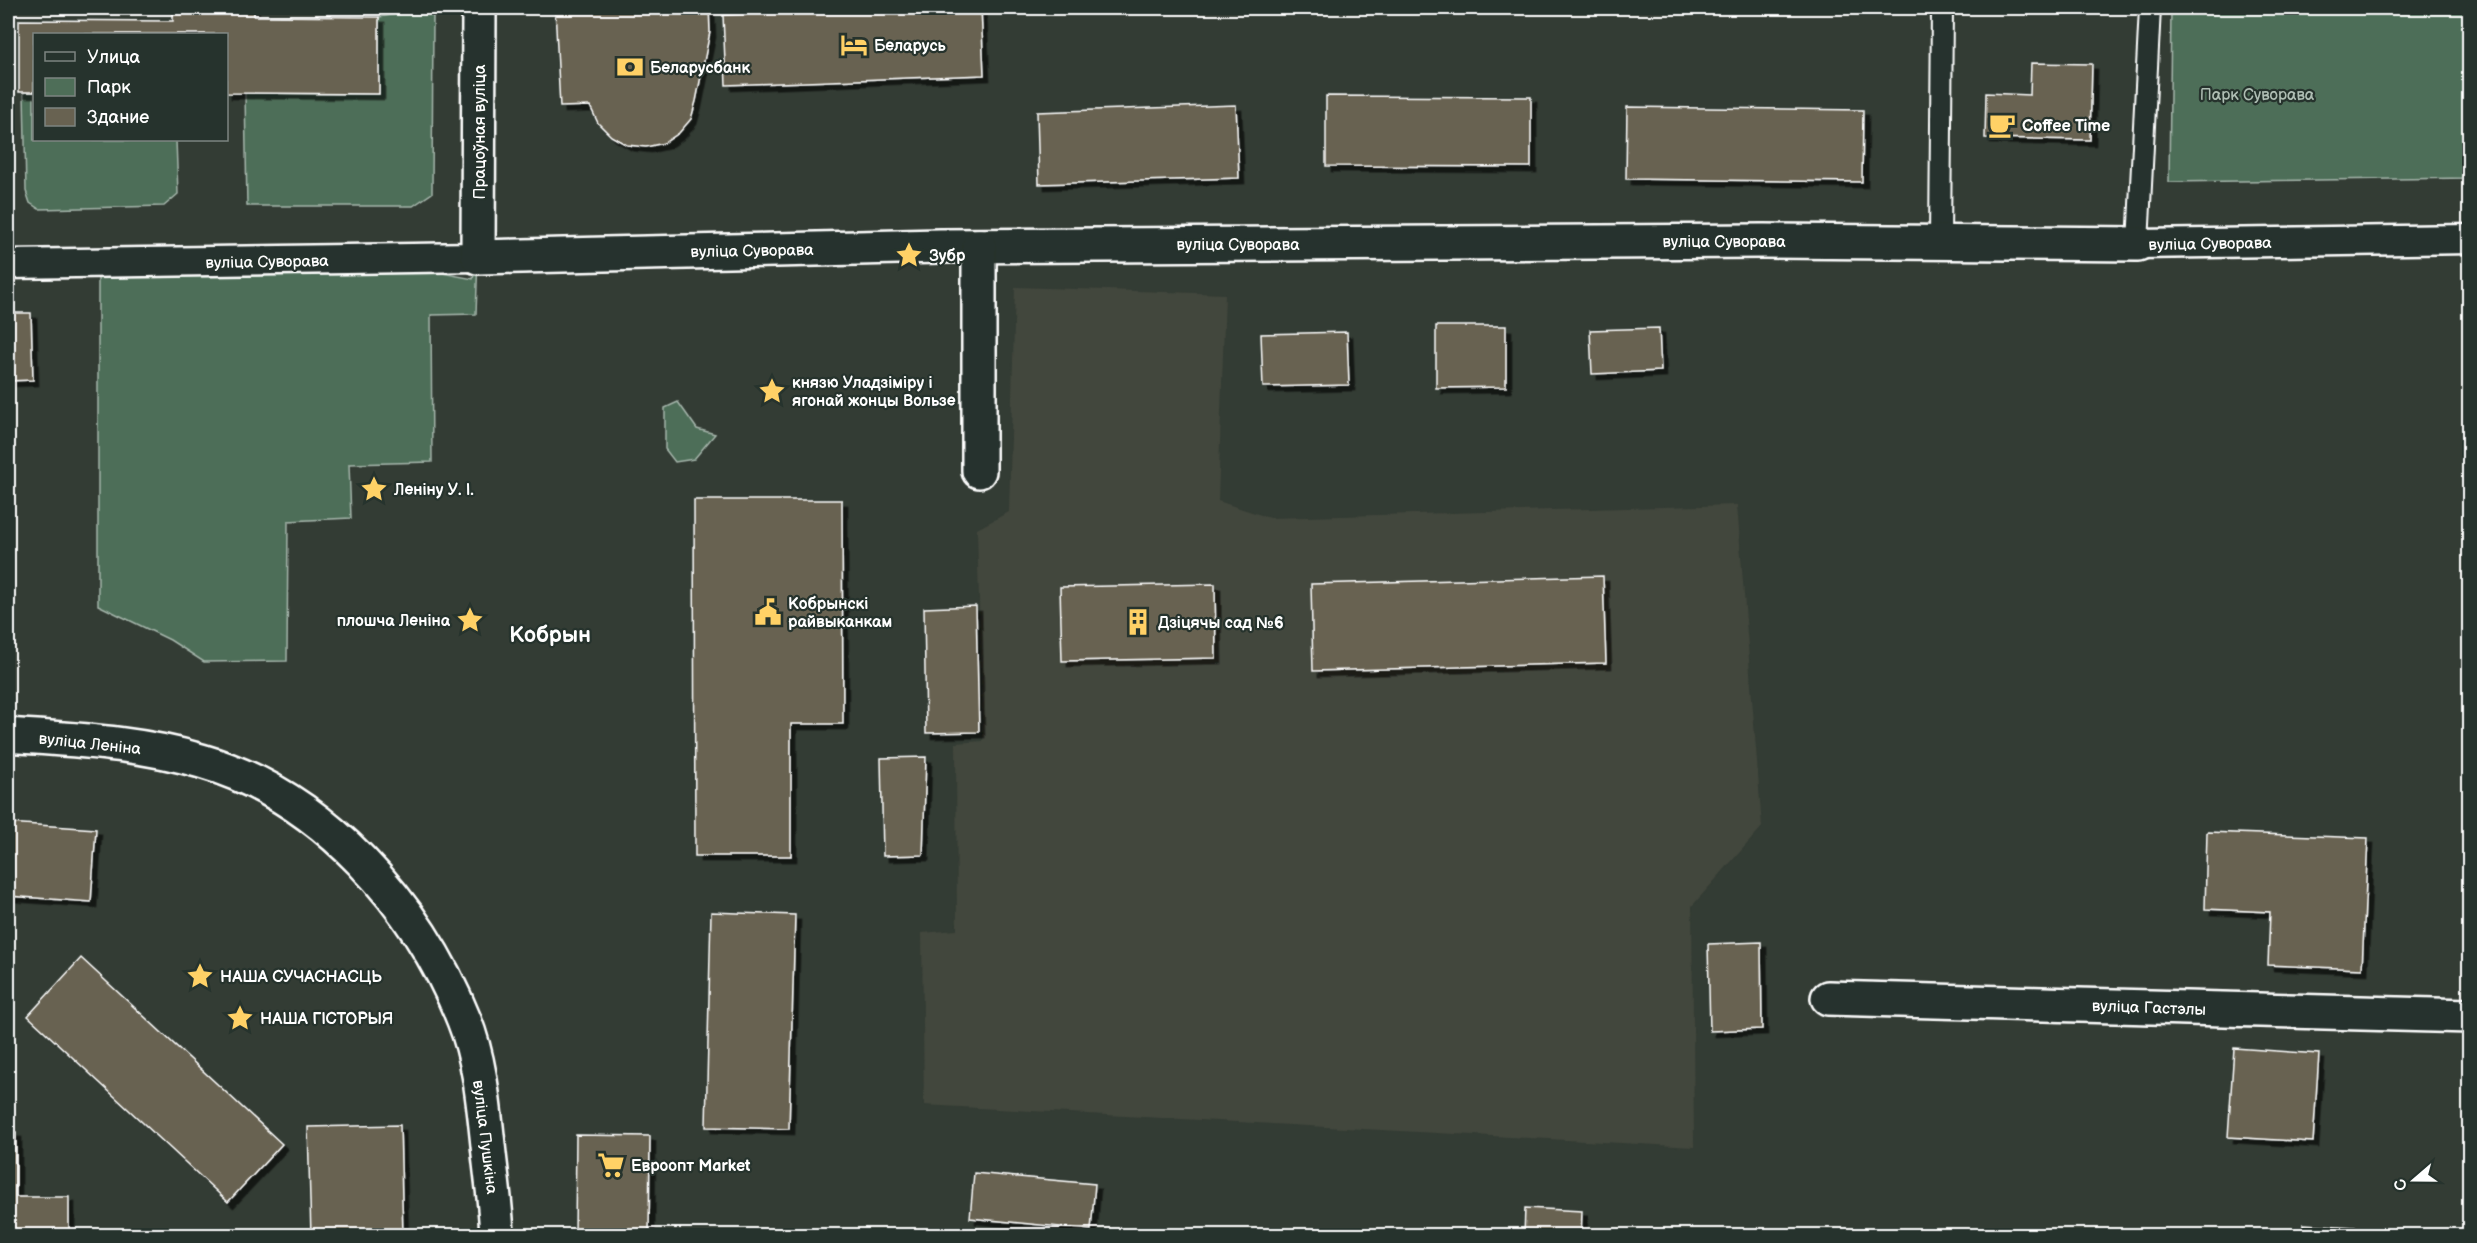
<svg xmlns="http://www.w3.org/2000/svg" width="2477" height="1243" viewBox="0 0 2477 1243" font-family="'Balsamiq Sans',sans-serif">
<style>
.built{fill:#43473d}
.green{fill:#4e6e58;stroke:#a6b6ac;stroke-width:1.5}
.building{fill:#686251;stroke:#fff;stroke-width:1.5;filter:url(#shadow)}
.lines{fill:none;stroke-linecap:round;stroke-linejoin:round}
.service-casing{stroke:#fff;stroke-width:24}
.pedestrian-casing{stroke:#fff;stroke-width:33}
.minor-casing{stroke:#fff;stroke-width:38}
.secondary-casing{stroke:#fff;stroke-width:38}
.service{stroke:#26332d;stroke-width:20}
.pedestrian{stroke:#26332d;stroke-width:28}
.minor{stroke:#26332d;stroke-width:33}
.secondary{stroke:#26332d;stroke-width:33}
.labels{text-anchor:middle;stroke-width:4.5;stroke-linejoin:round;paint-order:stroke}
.poi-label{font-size:16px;font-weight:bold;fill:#fff;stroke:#26332d;text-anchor:start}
.park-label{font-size:16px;fill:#afbeb4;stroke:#26332d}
.street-label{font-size:16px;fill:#fff;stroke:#26332d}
.district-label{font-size:22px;font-weight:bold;fill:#fff;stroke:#26332d}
</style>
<defs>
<filter id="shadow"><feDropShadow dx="5.5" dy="5.5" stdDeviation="0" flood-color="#0009"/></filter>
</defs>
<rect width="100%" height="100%" fill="#333c34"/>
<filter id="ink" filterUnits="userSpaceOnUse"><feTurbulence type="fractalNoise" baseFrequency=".0167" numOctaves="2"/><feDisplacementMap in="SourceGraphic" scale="12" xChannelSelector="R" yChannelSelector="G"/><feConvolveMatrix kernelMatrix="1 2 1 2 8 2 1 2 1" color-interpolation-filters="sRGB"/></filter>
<g filter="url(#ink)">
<path class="built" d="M1015 287 1225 294 1218 501 1270 518 1737 505 1762 827 1692 906 1694 1147 924 1105 922 933 957 930 956 743 983 741 977 529 1009 512Z"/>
<g class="green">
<path d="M2171 8H2469V178L2169 182Z"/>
<path d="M423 10 433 17 432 193 413 206H247L245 93 379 94V17Z"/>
<path d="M24 92H34V140H176L178 194 164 206 39 209 30 203 26 191Z"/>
<path d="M478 257 476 314 431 315 432 462 349 464 351 518 288 521 287 661 204 662 170 640 98 605V275L421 269 473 279Z"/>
<path d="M678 402 697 429 715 434 694 459 675 462 665 449V408Z"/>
</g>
<g class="building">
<path d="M173 8H254V16L379 17V94L226 93V34H34V92H19V20L173 21Z"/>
<path d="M555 8H709L710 32 696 101 691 119 679 133 664 143 646 147 627 145 611 136 598 123 590 106 560 107Z"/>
<path d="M888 8H981L984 75 726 85 723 15Z"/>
<path d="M2031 63 2092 64 2090 140 1985 138 1986 93 2030 95Z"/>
<path d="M1326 96 1531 97V167L1326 166Z"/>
<path d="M1236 105 1239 178 1039 184 1037 112Z"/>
<path d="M1627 107 1863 110 1862 182 1626 179Z"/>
<path d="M8 313H31L33 380 8 381Z"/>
<path d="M1436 326H1506V387L1436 388Z"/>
<path d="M1659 328 1661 371 1592 374 1590 330Z"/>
<path d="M1347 332 1349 385 1263 387 1261 334Z"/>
<path d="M694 500H842L843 724H791V856H695Z"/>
<path d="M1603 576 1606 663 1313 671 1311 584Z"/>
<path d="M1215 584 1216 658 1062 661 1060 587Z"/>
<path d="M976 606 979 732 926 733 924 608Z"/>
<path d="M926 757 923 855 883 856 881 758Z"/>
<path d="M8 823 96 829 91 902 8 896Z"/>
<path d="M2207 832 2368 838 2362 969 2268 965 2270 912 2205 909Z"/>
<path d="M711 912 795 915 789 1129 706 1127Z"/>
<path d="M1761 942 1762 1029 1710 1031 1708 944Z"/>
<path d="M81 958 282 1144 228 1202 28 1016Z"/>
<path d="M2234 1048 2319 1054 2313 1142 2228 1137Z"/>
<path d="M400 1125 403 1236H311L308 1127Z"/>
<path d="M8 1132H16V1197H69V1236H8Z"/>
<path d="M576 1135 650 1136 649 1236H575Z"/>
<path d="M974 1173 1095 1184 1091 1230 970 1218Z"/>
<path d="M1525 1208 1582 1211 1581 1236H1524Z"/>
<path d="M2304 1224 2355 1227V1236H2303Z"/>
</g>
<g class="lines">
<defs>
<g id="service">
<path d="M1940 241 1942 8"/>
<path d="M2138 244 2150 8"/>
</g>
<g id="pedestrian">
<path d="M2138 244 2470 239"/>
<path d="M8 264 478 257"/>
</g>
<g id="minor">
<path d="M479 8 478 257 940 246 1764 241 2138 244"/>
<path d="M979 471V246"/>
<path d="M1828 998 2470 1016"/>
</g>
<path id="secondary" d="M8 735C73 740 137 742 201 761 323 796 418 905 464 1020 481 1062 484 1110 489 1154 492 1181 496 1208 497 1236"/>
</defs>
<use href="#service" class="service-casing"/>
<use href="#pedestrian" class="pedestrian-casing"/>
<use href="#minor" class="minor-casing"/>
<use href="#secondary" class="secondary-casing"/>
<use href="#service" class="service"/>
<use href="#pedestrian" class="pedestrian"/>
<use href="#minor" class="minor"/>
<use href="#secondary" class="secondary"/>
</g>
</g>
<defs>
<symbol id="hotel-bare" viewBox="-9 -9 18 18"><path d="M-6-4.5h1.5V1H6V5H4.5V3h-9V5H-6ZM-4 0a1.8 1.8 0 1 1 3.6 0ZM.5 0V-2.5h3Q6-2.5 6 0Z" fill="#ffd166" stroke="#26332d" stroke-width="2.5" paint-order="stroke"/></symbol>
<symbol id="bank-bare" viewBox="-9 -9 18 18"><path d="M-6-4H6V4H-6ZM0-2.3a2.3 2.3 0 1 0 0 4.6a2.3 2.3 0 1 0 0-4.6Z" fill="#ffd166" stroke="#26332d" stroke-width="2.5" paint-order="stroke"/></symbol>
<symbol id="cafe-bare" viewBox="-9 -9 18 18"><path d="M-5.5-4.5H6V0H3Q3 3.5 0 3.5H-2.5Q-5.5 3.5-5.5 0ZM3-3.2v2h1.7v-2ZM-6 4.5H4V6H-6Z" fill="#ffd166" stroke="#26332d" stroke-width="2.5" paint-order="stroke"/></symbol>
<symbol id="sight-bare" viewBox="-9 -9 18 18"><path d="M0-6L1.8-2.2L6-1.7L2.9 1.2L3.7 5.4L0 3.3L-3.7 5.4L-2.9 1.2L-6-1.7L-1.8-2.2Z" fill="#ffd166" stroke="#26332d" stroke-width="2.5" paint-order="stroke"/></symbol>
<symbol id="civic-bare" viewBox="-9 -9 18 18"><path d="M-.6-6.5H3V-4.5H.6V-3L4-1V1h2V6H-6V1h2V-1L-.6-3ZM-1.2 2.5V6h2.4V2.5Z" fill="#ffd166" stroke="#26332d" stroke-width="2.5" paint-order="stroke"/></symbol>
<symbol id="building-bare" viewBox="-9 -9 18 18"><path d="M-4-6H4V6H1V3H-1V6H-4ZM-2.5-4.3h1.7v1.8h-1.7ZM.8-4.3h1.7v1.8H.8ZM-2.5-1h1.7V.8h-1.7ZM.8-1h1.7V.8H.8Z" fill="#ffd166" stroke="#26332d" stroke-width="2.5" paint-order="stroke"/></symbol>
<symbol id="supermarket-bare" viewBox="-9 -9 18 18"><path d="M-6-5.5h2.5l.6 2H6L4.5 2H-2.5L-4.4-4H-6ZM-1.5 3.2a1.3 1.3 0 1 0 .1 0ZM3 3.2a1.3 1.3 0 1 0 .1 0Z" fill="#ffd166" stroke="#26332d" stroke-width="2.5" paint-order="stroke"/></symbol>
</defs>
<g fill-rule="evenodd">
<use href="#hotel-bare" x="835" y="26" width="38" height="38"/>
<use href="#bank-bare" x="611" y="48" width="38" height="38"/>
<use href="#cafe-bare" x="1983" y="106" width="38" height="38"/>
<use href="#sight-bare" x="890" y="236" width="38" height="38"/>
<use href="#sight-bare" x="753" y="372" width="38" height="38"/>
<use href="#sight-bare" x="355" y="470" width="38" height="38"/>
<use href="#civic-bare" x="749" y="593" width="38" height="38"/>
<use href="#sight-bare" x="451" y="601" width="38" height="38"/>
<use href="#building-bare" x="1119" y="603" width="38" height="38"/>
<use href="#sight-bare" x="181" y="957" width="38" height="38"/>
<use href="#sight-bare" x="221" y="999" width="38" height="38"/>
<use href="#supermarket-bare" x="592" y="1146" width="38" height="38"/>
</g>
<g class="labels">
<g class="poi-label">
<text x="874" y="51">Беларусь</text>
<text x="650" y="73">Беларусбанк</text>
<text x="2022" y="131">Coffee Time</text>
<text x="929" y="261">Зубр</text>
<text x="792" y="388">князю Уладзіміру і<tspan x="792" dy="18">ягонай жонцы Вользе</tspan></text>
<text x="394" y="495">Леніну У. І.</text>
<text x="788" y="609">Кобрынскі<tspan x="788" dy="18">райвыканкам</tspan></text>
<text x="450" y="626" text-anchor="end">плошча Леніна</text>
<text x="1158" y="628">Дзіцячы сад №6</text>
<text x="220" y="982">НАША СУЧАСНАСЦЬ</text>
<text x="260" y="1024">НАША ГІСТОРЫЯ</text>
<text x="631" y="1171">Евроопт Market</text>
</g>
<g class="park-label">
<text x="2257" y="100">Парк Суворава</text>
</g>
<g class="street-label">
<text transform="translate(479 132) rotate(-90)" y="6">Працоўная вуліца</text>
<text x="1724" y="247">вуліца Суворава</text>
<text transform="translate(2210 243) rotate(-1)" y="6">вуліца Суворава</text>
<text x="1238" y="250">вуліца Суворава</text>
<text transform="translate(752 250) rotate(-1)" y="6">вуліца Суворава</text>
<text transform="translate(267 261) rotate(-1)" y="6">вуліца Суворава</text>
<text transform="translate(90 743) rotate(6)" y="6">вуліца Леніна</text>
<text transform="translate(2149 1007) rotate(2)" y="6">вуліца Гастэлы</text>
<text transform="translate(486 1137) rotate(83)" y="6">вуліца Пушкіна</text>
</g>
<g class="district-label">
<text x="550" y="642">Кобрын</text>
</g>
</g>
<rect width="2477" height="1243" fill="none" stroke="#26332d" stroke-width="30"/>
<rect x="15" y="15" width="2447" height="1213" fill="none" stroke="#fff" stroke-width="2" filter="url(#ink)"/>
<rect x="33" y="33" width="195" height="108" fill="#26332d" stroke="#7d8581" stroke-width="1.5"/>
<rect x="45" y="52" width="30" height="9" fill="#26332d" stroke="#7d8581" stroke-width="1.5"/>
<text x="87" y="63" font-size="18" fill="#ffffff">Улица</text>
<rect x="45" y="78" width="30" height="18" fill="#4e6e58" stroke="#7d8581" stroke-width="1.5"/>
<text x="87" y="93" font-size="18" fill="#ffffff">Парк</text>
<rect x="45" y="108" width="30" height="18" fill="#686251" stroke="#7d8581" stroke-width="1.5"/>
<text x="87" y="123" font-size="18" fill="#ffffff">Здание</text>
<g transform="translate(2414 1180) rotate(250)" stroke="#26332d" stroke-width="4.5" paint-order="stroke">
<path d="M0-4.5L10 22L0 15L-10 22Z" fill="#ffffff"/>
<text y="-9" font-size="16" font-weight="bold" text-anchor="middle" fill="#ffffff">С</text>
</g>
</svg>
